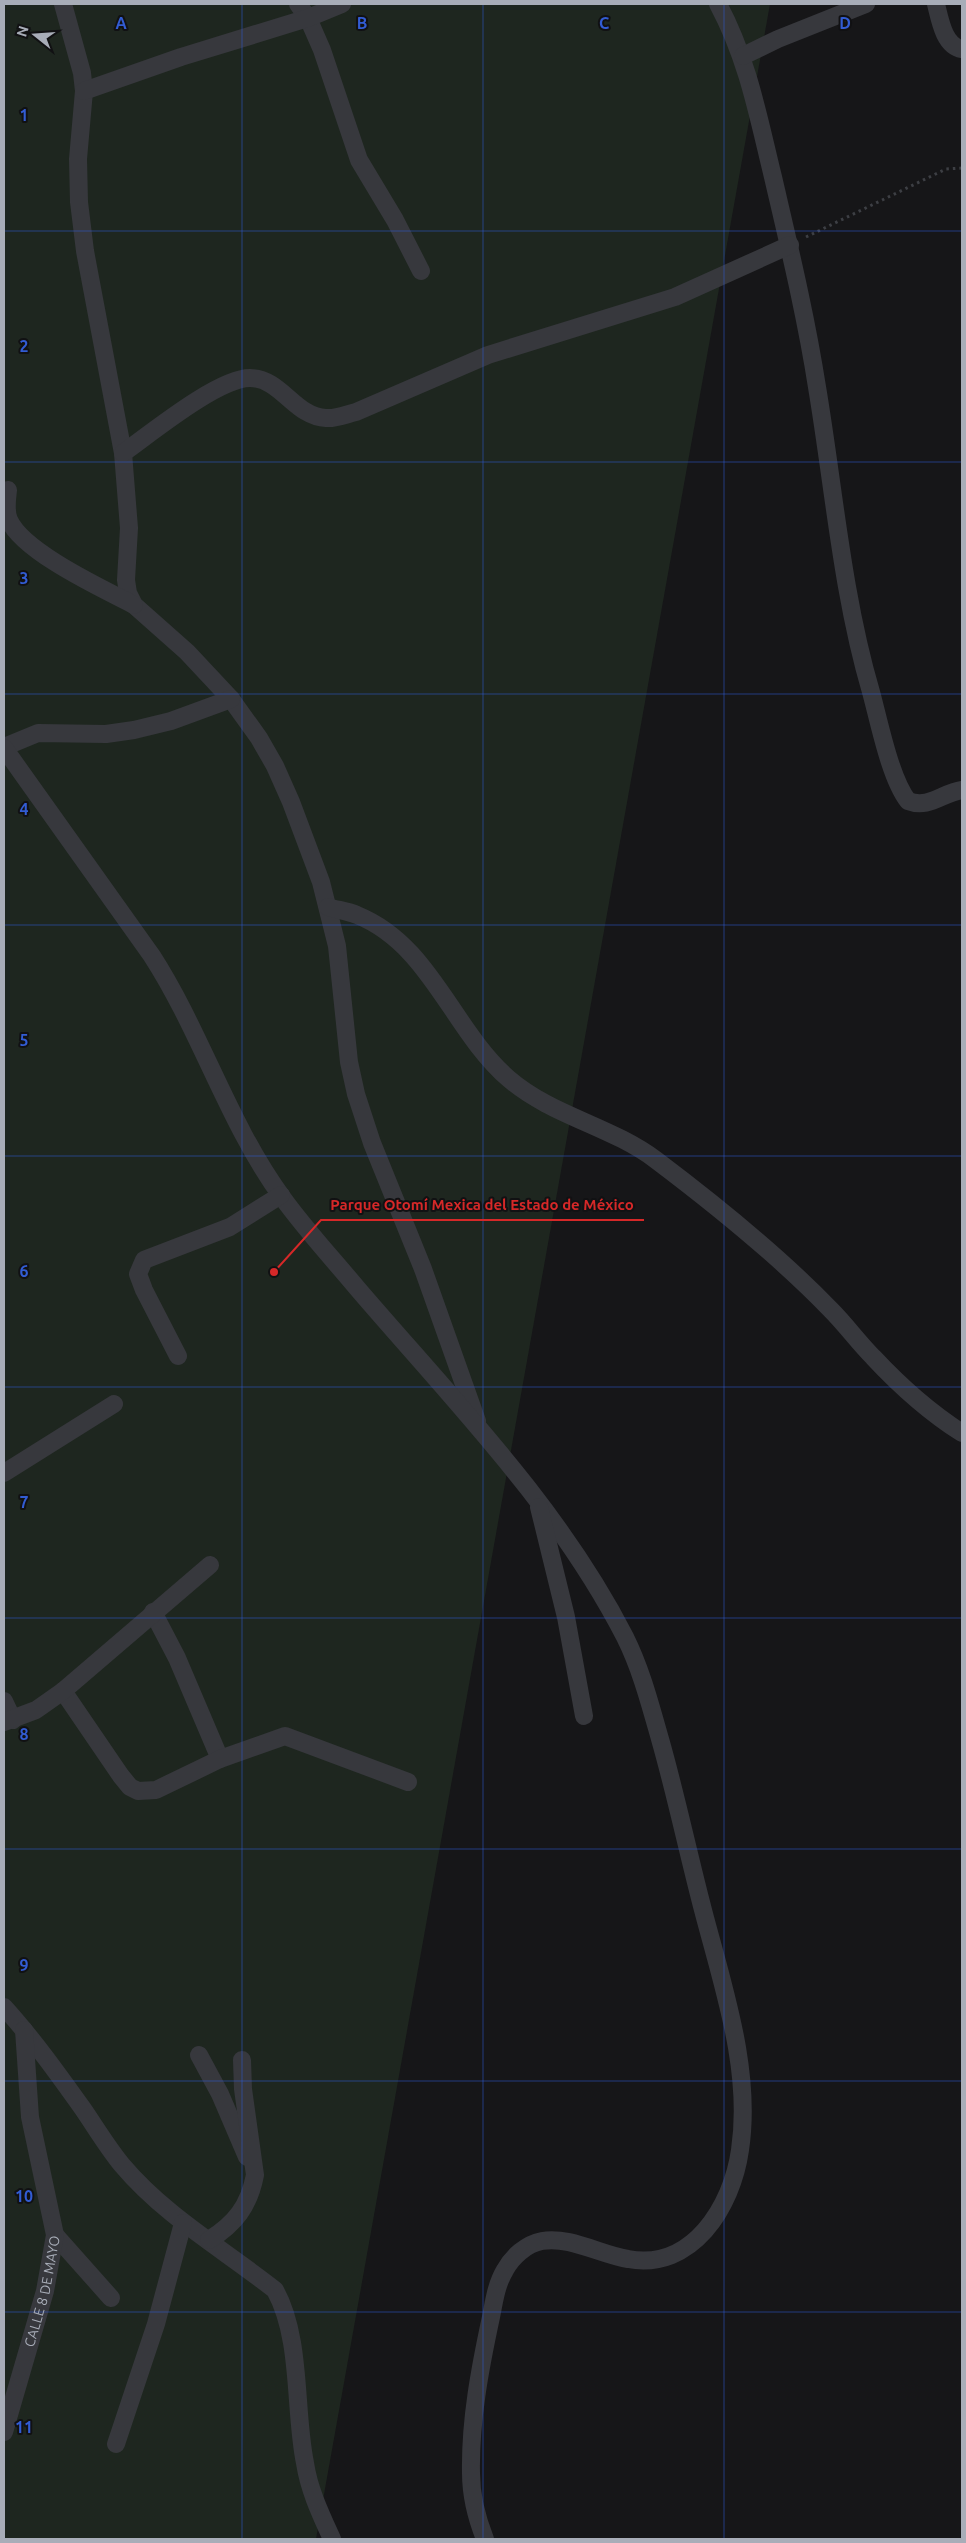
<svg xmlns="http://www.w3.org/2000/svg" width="966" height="2543" viewBox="0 0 966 2543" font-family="Ubuntu,sans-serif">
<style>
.green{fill:#1e261f}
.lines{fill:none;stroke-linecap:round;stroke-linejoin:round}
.path{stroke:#3d3f44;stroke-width:3;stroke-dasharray:2.5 4;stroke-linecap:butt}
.street{stroke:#37383d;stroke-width:18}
.grid{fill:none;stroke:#325cd3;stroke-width:1;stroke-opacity:0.55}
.labels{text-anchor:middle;stroke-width:4;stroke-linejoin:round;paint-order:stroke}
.street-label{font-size:14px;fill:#a8adb8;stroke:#111113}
.grid-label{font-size:16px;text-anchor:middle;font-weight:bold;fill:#325cd3;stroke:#111113;stroke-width:4;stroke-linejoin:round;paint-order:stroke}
.leader{fill:none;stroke:#d62828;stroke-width:2}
.callout-dot{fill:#d62828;stroke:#111113;stroke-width:2}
.callout-label{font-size:15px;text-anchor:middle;font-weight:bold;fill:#d62828;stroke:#111113;stroke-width:4;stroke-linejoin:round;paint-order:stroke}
</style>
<rect width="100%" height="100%" fill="#161618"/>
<path class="green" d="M4 4H770L316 2539H4Z"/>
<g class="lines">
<path class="path" d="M806 237 946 169 962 168"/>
<g class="street">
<path d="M63 4 82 73 84 91 78 159 79 202 85 251 123 453 129 528 126 580 128 593 134 605 187 652 231 699 259 738 275 766 291 802 321 882 337 946 349 1062 356 1094 372 1143 423 1269 477 1421"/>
<path d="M298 4 308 18 322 50 359 160 395 220 421 271"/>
<path d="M718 4C748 60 758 116 773 177 789 246 806 316 817 387 834 489 842 593 871 692 879 721 890 778 908 801 929 809 942 793 962 790"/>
<path d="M936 4C940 20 944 46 962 49"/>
<path d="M743 56 778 39 866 4"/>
<path d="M84 91 181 57 308 18 342 4"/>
<path d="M123 453C150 434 218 378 250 378 281 378 295 417 326 418 336 419 347 414 356 412L488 355 675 297 790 245"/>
<path d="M8 490C7 499 5 511 9 520 23 552 103 589 134 605"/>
<path d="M4 747 38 733 106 734 134 730 171 721 231 699"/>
<path d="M4 748 152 956C201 1032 229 1125 282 1197 305 1229 332 1258 357 1288 452 1399 558 1506 625 1637 641 1669 650 1704 660 1739 676 1795 688 1853 703 1910 723 1987 752 2070 740 2150 732 2207 692 2271 628 2259 601 2255 570 2236 542 2241 526 2244 512 2257 505 2270 496 2285 494 2302 491 2317 480 2368 470 2421 471 2473 471 2494 477 2519 485 2539"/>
<path d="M328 907C338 910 348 911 357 915 431 945 452 1030 509 1079 552 1116 611 1126 656 1160 717 1206 778 1255 831 1310 846 1325 858 1342 873 1357 900 1386 929 1412 962 1433"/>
<path d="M178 1356 144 1290 138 1274 144 1260 230 1227 281 1195"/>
<path d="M4 1473 114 1404"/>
<path d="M539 1507 566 1617 584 1716"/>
<path d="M153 1612 177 1658 220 1759"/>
<path d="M63 1691 121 1776 130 1787 138 1791 156 1790 220 1759 285 1736 408 1782"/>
<path d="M4 1701 13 1720"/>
<path d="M4 1722 36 1710 63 1691 210 1565"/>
<path d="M4 2007C33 2039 58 2074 83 2109 96 2128 108 2148 122 2165 165 2216 223 2249 275 2290 302 2339 294 2409 305 2463 309 2490 321 2515 332 2539"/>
<path d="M199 2055 220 2094 247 2157"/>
<path d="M55 2235 111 2298"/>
<path d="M209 2240C235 2224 249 2206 255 2175L243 2089 242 2060"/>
<path id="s1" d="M4 2432 45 2291 55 2235 30 2117 24 2030"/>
<path d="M116 2444 156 2324 183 2223"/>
</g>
</g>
<path class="grid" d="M242 4V2539M483 4V2539M724 4V2539M4 231H962M4 462H962M4 694H962M4 925H962M4 1156H962M4 1387H962M4 1618H962M4 1849H962M4 2081H962M4 2312H962"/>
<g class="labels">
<g class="street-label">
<text dy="5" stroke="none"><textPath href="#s1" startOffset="146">CALLE 8 DE MAYO</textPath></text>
</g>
</g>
<g class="grid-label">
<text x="121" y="29">A</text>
<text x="362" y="29">B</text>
<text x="604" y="29">C</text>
<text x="845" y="29">D</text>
<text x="24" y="121">1</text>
<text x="24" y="352">2</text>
<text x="24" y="584">3</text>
<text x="24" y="815">4</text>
<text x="24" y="1046">5</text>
<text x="24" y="1277">6</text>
<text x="24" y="1508">7</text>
<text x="24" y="1740">8</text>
<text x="24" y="1971">9</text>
<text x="24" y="2202">10</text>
<text x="24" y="2433">11</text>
</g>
<path class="leader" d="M274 1272L321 1220H644"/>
<circle class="callout-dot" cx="274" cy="1272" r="5"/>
<g class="callout-label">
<text x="482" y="1210">Parque Otomí Mexica del Estado de México</text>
</g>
<rect width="966" height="2543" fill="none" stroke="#a8adb8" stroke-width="10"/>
<g transform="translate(35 35) rotate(287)" stroke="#111113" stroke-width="4" paint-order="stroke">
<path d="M0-4L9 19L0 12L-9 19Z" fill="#a8adb8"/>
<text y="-8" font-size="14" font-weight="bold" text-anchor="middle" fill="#a8adb8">N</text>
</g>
</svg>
